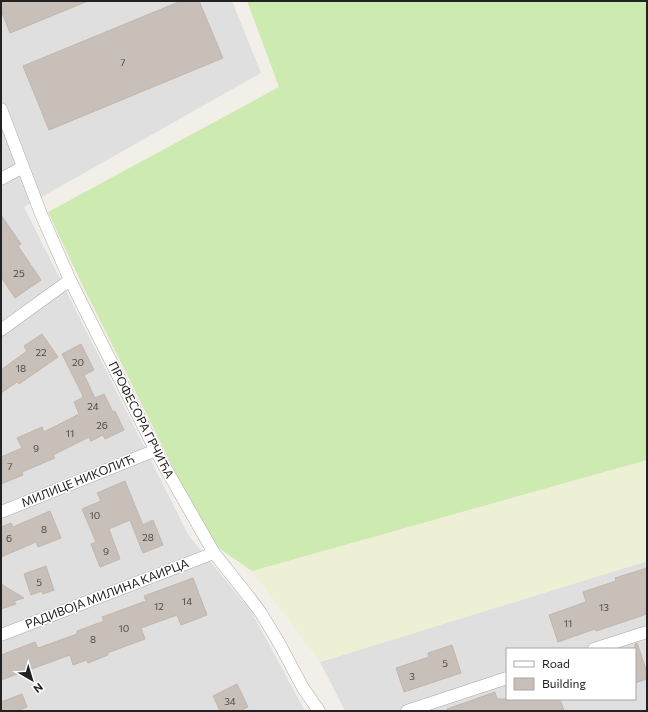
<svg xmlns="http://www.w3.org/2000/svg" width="648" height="712" viewBox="0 0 648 712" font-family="Commissioner,sans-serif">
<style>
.residential{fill:#e0dfdf;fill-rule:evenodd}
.farmland{fill:#eef0d5}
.grass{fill:#cdebb0}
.building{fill:#c7bfb8;stroke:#c4b6ab}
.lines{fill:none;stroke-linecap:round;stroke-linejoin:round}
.minor-casing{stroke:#a9a9a9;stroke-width:13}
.minor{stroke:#fff;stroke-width:12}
.labels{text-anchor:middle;stroke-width:3;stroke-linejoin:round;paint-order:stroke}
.number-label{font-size:10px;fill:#4b4948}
.street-label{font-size:12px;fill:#222;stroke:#fff}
</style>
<rect width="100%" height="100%" fill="#f2efe9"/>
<g class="residential">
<path d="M1 1H232L261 73 24 207 189 536 251 611 305 711H1Z"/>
<path d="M647 561V711H345L320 662ZM507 649H635V699H507Z"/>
</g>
<path class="farmland" d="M647 460V561L320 662 252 571Z"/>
<path class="grass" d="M247 1H647V460L252 571 210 542 80 280 48 212 279 87Z"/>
<g class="building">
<path d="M1 1H88L10 33 1 10Z"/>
<path d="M181 1H199L223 58 49 130 23 66Z"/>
<path d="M1 215 21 244 18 246 41 280 15 298 1 277Z"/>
<path d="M42 334 58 357 19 384 17 382 1 393V370L27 351 24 346Z"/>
<path d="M81 344 94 370 84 375 95 398 104 394 113 412 115 411 124 430 105 439 103 435 91 441 89 437 53 455 55 458 22 472 23 475 1 484V457L22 448 17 438 42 427 44 432 79 414 74 402 82 398 83 396 62 354Z"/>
<path d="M125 481 143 525 153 520 163 545 143 553 130 520 109 529 120 559 100 567 91 544 96 542 82 509 101 501 97 493Z"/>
<path d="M50 511 61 538 38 547 36 542 1 557V527L11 523 13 527Z"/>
<path d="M46 566 54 590 43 594 42 591 31 595 24 574Z"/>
<path d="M647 568V614L596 631 595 629 558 642 549 615 586 602 583 592 616 581 615 578Z"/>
<path d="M193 578 207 615 181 625 177 615 141 628 145 639 107 653 108 655 88 663 87 660 73 665 70 655 1 680V655L35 642 38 648 77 634V631L104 621 102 617 146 601 144 596Z"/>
<path d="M1 584 24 598 14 601 16 604 1 609Z"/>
<path d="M637 643 647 672V679L635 683V644Z"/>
<path d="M452 645 461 673 404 692 396 668 429 657 428 653Z"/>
<path d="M237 684 248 707 240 711H220L213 696Z"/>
<path d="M495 692 497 699H560L564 711H447V709Z"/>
<path d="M22 694 27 707 17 711H1V702Z"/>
</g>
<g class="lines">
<defs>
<g id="minor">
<path d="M1 109 41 214 70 280 157 453 214 553 249 597 261 613 279 643 303 688 319 711"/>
<path d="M1 179 23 167"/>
<path d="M1 330 70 280"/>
<path d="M1 512 156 450"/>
<path d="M1 635 214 553"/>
<path d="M594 649 647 632"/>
<path d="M407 711 507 678"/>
</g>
</defs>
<use href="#minor" class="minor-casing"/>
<use href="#minor" class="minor"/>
</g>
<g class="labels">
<g class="number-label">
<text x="123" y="66">7</text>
<text x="19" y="277">25</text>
<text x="41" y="356">22</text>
<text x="78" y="366">20</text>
<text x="21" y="372">18</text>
<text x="93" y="410">24</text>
<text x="102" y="429">26</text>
<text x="70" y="437">11</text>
<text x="36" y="452">9</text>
<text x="10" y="470">7</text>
<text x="95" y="519">10</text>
<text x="44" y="533">8</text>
<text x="148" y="541">28</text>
<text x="9" y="542">6</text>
<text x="106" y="555">9</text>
<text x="39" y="586">5</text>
<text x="187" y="605">14</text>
<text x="159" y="610">12</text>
<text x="604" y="611">13</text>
<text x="568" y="627">11</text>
<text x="124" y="632">10</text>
<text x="93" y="643">8</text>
<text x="445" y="667">5</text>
<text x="412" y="680">3</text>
<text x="230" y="705">34</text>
</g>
<g class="street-label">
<text transform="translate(141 420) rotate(63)" y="4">ПРОФЕСОРА ГРЧИЋА</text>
<text transform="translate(78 481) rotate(-22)" y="4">МИЛИЦЕ НИКОЛИЋ</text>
<text transform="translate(107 594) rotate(-21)" y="4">РАДИВОЈА МИЛИНА КАИРЦА</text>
</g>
</g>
<rect width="648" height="712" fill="none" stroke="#222222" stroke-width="4"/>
<rect x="506" y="648" width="130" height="52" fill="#ffffff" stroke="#a7a7a7"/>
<rect x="514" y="661" width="20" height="6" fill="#ffffff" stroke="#a7a7a7"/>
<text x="542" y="668" font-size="12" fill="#222222">Road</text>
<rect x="514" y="678" width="20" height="12" fill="#c7bfb8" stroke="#a7a7a7"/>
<text x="542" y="688" font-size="12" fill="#222222">Building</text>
<g transform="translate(32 680) rotate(142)" stroke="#ffffff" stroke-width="3" paint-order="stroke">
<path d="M0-3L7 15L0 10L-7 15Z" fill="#222222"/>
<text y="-6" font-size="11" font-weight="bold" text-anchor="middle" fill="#222222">N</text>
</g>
</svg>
